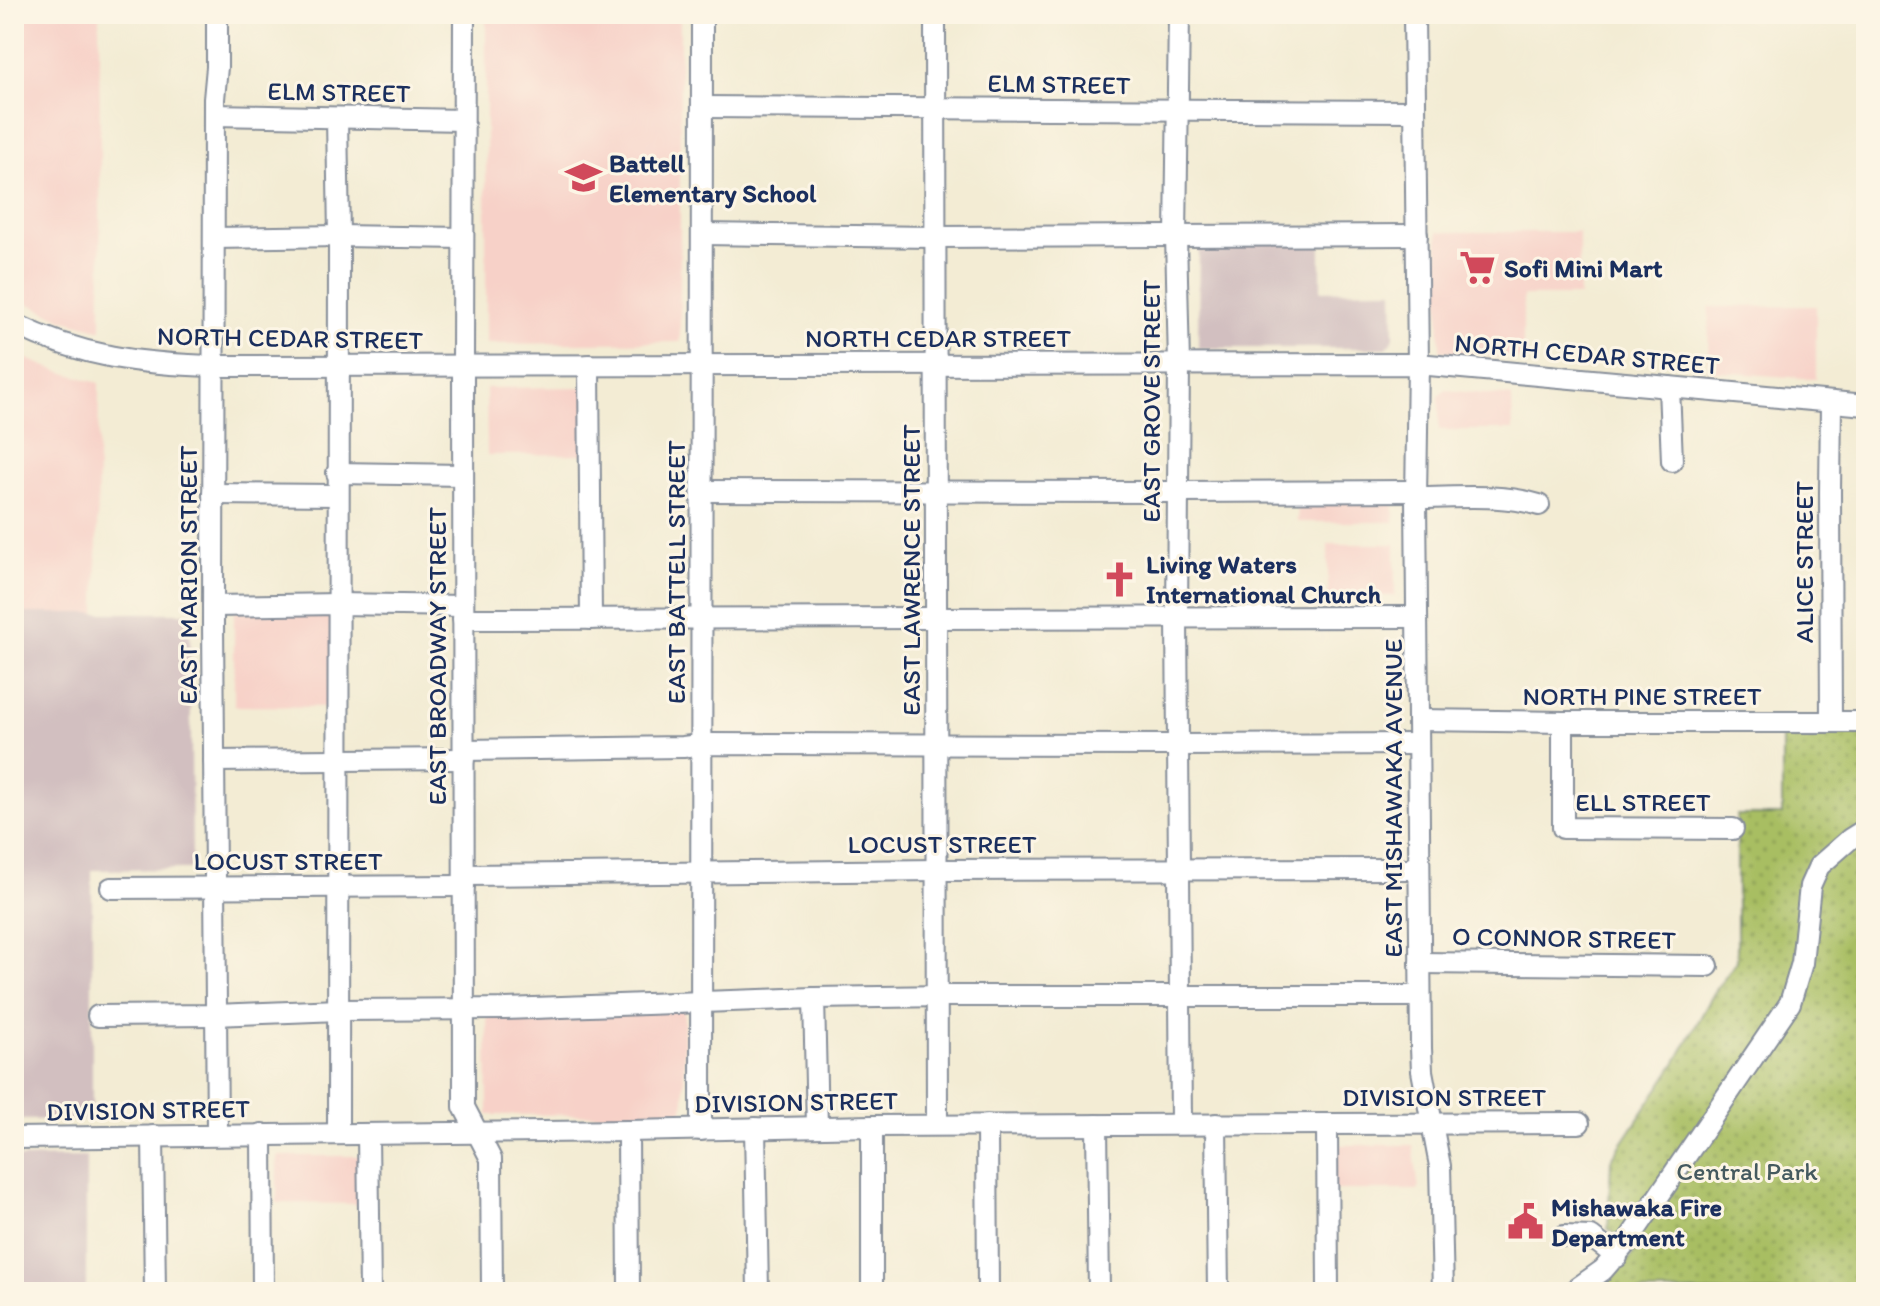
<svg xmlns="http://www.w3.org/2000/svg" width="1880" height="1306" viewBox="0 0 1880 1306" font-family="Itim,sans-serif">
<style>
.built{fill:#f7d1c8}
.industrial{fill:#d2bfc0}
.park{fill:url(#park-dots);stroke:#627660;stroke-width:2}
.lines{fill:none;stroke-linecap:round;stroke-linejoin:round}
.minor-casing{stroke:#878e99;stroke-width:24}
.minor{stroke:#fff;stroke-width:20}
.labels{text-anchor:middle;stroke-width:6;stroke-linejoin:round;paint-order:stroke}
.street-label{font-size:26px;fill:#1b2f5e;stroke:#fcf5e5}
.poi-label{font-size:26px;font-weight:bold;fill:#1b2f5e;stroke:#fcf5e5;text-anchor:start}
.park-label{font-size:26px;fill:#455a5f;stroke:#fcf5e5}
</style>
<defs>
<pattern id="park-dots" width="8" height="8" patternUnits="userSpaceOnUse" patternTransform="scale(2)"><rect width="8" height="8" fill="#a8be62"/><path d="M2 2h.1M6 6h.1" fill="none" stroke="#889b54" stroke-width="1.8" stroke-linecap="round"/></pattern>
</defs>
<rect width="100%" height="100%" fill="#fcf5e5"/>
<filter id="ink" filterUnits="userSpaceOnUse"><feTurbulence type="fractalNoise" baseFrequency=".0125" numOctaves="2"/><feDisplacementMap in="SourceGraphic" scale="16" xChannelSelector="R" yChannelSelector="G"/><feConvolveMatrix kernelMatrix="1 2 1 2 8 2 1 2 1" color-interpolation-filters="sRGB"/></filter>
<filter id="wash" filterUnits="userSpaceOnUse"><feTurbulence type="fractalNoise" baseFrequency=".006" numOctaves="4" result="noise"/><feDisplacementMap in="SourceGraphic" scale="32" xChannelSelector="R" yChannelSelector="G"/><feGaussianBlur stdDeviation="1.8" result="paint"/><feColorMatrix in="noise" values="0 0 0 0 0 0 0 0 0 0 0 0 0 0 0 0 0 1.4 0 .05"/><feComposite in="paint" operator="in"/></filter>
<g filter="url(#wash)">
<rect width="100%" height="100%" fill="#f3ecd4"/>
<g class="built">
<path d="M14 14H99L101 330 62 319 14 297Z"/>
<path d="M486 14H680V342L486 344Z"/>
<path d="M1438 232H1579V296H1523V359L1440 351Z"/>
<path d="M1816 306V379L1708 371 1709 307Z"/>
<path d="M14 354 55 370 99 383 96 613H14Z"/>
<path d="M586 387 585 454 487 455 486 388Z"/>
<path d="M1446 390 1512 397 1513 430H1439V397L1441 393Z"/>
<path d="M1298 496H1394V522H1297Z"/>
<rect x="1328" y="544" width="67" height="52"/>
<path d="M334 610V707L234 706V612Z"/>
<path d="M684 1008V1106L682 1110 677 1114 488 1115 487 1013Z"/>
<path d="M1329 1145H1413L1419 1190H1330Z"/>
<path d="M277 1156H365V1204L277 1203Z"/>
</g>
<g class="industrial">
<path d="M1199 240 1321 241V291L1393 290 1394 337 1387 348H1198Z"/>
<path d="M14 613H190L192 869 92 870V1119L14 1120Z"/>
<path d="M86 1157V1292H14V1158Z"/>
</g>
<path class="park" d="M1782 734H1866V1292H1595L1619 1271 1637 1249 1608 1229 1611 1160 1676 1062 1714 993 1737 961V815H1782Z"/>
</g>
<g filter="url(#ink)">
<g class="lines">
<defs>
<g id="minor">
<path d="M464 14 463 365 464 1107 491 1159 492 1292"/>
<path d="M935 14 937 1125"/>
<path d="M1179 14 1176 236 1179 364 1177 617 1181 1124"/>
<path d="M1414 14 1418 364 1416 498 1421 1048 1422 1071 1440 1166 1443 1292"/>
<path d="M702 107 1415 111"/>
<path d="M214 115 463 120"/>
<path d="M337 118 339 236 338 1134"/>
<path d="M702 234 935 237 1417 235"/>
<path d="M214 238 339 236 463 238"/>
<path d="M14 324C82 357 140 364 214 366L1418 364 1866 405"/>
<path d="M589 365 591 619"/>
<path d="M1669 387 1672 461"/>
<path d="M337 473 463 475"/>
<path d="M702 491 1179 492 1416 491"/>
<path d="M213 494 338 495"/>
<path d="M1416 498C1457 498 1500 493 1539 505"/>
<path d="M213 606 338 604 463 606"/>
<path d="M463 619 1417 617"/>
<path d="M1418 720 1563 722H1866"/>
<path d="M1563 722V828L1733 829"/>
<path d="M1831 722 1830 492 1831 403"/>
<path d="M464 750 683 747 708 744 1178 745 1418 744"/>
<path d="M214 761 464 759"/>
<path d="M464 875 938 870 1419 869"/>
<path d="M111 888 464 886"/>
<path d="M1420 963 1708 966"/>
<path d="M814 998 817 1127"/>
<path d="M98 1016 215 1015 339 1010 505 1009 814 998 945 996H1420"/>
<path d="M1216 1124 1218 1292"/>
<path d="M1327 1124 1328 1292"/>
<path d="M987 1125 988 1292"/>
<path d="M1097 1125 1099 1292"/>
<path d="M872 1126V1292"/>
<path d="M755 1128 758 1292"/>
<path d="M701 1130 702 14"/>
<path d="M628 1131 629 1292"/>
<path d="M262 1134 263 1292"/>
<path d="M368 1134 370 1292"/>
<path d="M217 1135 213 622 214 99 217 67V14"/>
<path d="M153 1136 155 1292"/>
<path d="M14 1138 628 1131 872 1126 1579 1123"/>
<path d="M1564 1236 1591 1237 1617 1257"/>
<path d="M1572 1292 1603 1270 1628 1241 1790 1003 1802 963 1810 886 1819 866 1850 839 1866 829"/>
</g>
</defs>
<use href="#minor" class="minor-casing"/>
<use href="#minor" class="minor"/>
</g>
</g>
<defs>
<symbol id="school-bare" viewBox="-9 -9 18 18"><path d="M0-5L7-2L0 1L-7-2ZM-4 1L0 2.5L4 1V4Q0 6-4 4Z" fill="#d1495b" stroke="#fcf5e5" stroke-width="2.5" paint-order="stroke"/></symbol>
<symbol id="supermarket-bare" viewBox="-9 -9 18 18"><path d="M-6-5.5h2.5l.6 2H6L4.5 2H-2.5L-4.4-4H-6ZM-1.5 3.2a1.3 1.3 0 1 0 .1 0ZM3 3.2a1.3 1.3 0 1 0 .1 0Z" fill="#d1495b" stroke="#fcf5e5" stroke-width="2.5" paint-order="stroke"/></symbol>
<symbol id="church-bare" viewBox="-9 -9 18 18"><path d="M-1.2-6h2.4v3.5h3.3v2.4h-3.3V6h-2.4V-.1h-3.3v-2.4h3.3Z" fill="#d1495b" stroke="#fcf5e5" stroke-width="2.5" paint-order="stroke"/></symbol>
<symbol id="civic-bare" viewBox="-9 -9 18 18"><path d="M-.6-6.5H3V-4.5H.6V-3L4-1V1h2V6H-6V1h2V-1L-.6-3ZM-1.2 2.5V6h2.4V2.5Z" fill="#d1495b" stroke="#fcf5e5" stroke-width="2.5" paint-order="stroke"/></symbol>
</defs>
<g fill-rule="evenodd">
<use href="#school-bare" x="558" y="152" width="51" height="51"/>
<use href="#supermarket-bare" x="1452" y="242" width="51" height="51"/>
<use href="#church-bare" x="1094" y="554" width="51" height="51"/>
<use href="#civic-bare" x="1500" y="1196" width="51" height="51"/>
</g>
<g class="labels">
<g class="street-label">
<text transform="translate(1059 84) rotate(1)" y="9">ELM STREET</text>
<text transform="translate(339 92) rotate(1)" y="9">ELM STREET</text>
<text transform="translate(290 338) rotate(1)" y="9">NORTH CEDAR STREET</text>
<text x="938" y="347">NORTH CEDAR STREET</text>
<text transform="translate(1587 354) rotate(5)" y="9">NORTH CEDAR STREET</text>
<text transform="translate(1151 401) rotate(-90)" y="9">EAST GROVE STREET</text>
<text transform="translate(1804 562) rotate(-90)" y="9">ALICE STREET</text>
<text transform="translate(911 570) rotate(-90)" y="9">EAST LAWRENCE STREET</text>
<text transform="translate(676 572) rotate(-90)" y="9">EAST BATTELL STREET</text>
<text transform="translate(188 575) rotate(-90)" y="9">EAST MARION STREET</text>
<text transform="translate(437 656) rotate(-90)" y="9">EAST BROADWAY STREET</text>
<text x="1642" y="705">NORTH PINE STREET</text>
<text transform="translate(1393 798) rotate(-90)" y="9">EAST MISHAWAKA AVENUE</text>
<text x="1643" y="811">ELL STREET</text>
<text x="942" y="853">LOCUST STREET</text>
<text x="288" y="870">LOCUST STREET</text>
<text transform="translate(1564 938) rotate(1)" y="9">O CONNOR STREET</text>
<text x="1444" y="1106">DIVISION STREET</text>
<text transform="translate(796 1102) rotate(-1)" y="9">DIVISION STREET</text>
<text transform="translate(148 1110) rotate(-1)" y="9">DIVISION STREET</text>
</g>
<g class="poi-label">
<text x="609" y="172">Battell<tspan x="609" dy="30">Elementary School</tspan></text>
<text x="1504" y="277">Sofi Mini Mart</text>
<text x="1146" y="573">Living Waters<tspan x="1146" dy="30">International Church</tspan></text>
<text x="1551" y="1216">Mishawaka Fire<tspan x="1551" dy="30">Department</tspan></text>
</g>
<g class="park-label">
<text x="1747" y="1180">Central Park</text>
</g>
</g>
<rect width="1880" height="1306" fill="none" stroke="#fcf5e5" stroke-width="48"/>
</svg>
